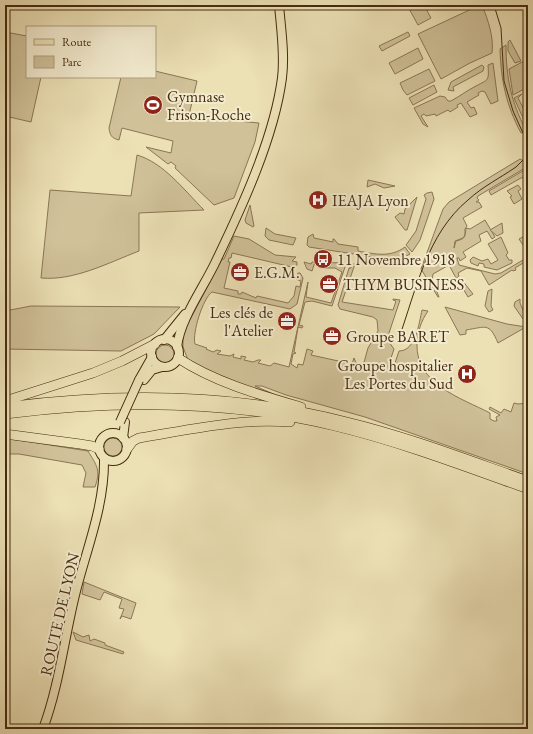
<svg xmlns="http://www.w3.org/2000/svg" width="533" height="734" viewBox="0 0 533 734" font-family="'EB Garamond',serif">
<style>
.green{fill:#d0c199;stroke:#8b7654}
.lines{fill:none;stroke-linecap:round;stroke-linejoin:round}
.primary-casing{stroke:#462c0f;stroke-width:10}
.trunk-casing{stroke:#462c0f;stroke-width:10}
.primary{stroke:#ece0b5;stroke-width:8}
.trunk{stroke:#ece0b5;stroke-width:9}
.tram{stroke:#462c0f;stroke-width:1}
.primary-bridge-casing{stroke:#462c0f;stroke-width:10;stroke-linecap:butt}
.primary-bridge{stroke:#ece0b5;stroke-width:8}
.labels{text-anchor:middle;stroke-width:4;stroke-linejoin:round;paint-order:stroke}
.poi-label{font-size:16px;fill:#462c0f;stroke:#f3ebcf;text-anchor:start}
.street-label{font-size:16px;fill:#462c0f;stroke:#f3ebcf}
</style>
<rect width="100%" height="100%" fill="#ece0b5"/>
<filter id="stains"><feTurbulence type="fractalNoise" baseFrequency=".005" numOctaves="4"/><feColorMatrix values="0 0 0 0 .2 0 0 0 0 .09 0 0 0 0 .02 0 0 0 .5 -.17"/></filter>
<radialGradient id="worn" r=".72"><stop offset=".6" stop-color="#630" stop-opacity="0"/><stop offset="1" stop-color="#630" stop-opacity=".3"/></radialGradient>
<g class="green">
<path d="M407 5H424L431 18 418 25Z"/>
<path d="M480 5H482C488 20 494 37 492 53L470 63 441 79 418 34Z"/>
<path d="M5 32 27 36V77H41L31 122 5 116V64L9 49 5 46Z"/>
<path d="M408 32 410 36 382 51 379 46Z"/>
<path d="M510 40 521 61 515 63 508 51V42Z"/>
<path d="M506 45C506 77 511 102 526 130L521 133C506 105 501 80 500 49Z"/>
<path d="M418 48 423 59 395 74 389 63Z"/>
<path d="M528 59V87L513 95 509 69Z"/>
<path d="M493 63 498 101 491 104 485 92 482 91 478 93 479 95 467 102 471 108 474 107 477 114 470 117 461 103 457 105 458 107 450 112 448 110 436 116 435 114 426 116 424 114 421 116 428 127 423 124 414 108 440 96 445 97 448 101H451C460 96 468 90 476 86 489 79 489 81 488 65Z"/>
<path d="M482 65 484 67 483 71 453 87 454 91 448 90 451 82Z"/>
<path d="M429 69 435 81 407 95 403 90 400 83Z"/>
<path d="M155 71 197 81 189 115 195 117 259 123 255 142 234 198 214 205 175 168 176 166 171 162 168 164 146 147 171 153 173 141 122 128 119 140C111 138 110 135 109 128L121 77H155Z"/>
<path d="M434 85 437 92 413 105 409 98Z"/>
<path d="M522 94 518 98 528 117V129L514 98Z"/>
<path d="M137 155C164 163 184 190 204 210L139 213V251C108 263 74 281 41 278L50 190 131 196Z"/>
<path d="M520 159 528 163V177L521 178 491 195 489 191 526 169 525 168 478 196 477 198 479 200 476 202H479L482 207 463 218 467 226 465 229V235L463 238 455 241 454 248 456 241C466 239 465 236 466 228L470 229 485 220 495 237 492 239 487 231 479 235 481 241 463 252 466 257 460 261 459 258H457L459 265 495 274 501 273 528 257V260L515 268 516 270 513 271 512 270 489 285 481 271 467 268 458 273 459 276 456 278 449 265 433 274 432 280 439 297H438L421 269 443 209 449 202Z"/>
<path d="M368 180 395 186 384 188 375 184 367 187Z"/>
<path d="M518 185 521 189 518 191 522 199 514 204 510 197 512 196 507 191Z"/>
<path d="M432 192 434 199 420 240 412 252 406 245 416 231 426 199 424 195 427 193Z"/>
<path d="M417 197 407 230H405L395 217 400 213 404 214 405 209Z"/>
<path d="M250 205 254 226 253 227 246 223 245 220Z"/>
<path d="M502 223 503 233 497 236 490 230Z"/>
<path d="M266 228 275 234 296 238 293 245 269 240 265 236Z"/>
<path d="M313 234 314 238 333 242V239H334L338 244 358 247V251C375 254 390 258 405 247L410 254 401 259 392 260 309 247 307 245 308 237Z"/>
<path d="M528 234V251H527L519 239Z"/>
<path d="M234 236 249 239 275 255 296 257 292 261 297 262V265L292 270V267L232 253 231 258H229L228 262H230L224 288 238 291V294H241L242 292 256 298 257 296 288 303 294 296 296 286 300 287 301 281 296 279 298 273H300L303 278 297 304 290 309 212 292C203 298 192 333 195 344L207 348 206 349 213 352 217 350 221 351 217 354 230 356 234 354 233 357 241 359V356L246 357 244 360 253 362 258 360H261L258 363 270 366 274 363 289 367 308 282 306 297 331 303 342 272 335 268H324L325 265 315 262 312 271 307 269 304 262 311 264 312 262 342 263 346 264 332 306 312 301 305 302 299 325 303 326 302 328 298 327 294 352 296 353 293 354 291 364 297 368 298 364 303 365 307 349 313 351 311 355 352 364 354 358 356 363 363 366 368 348 378 331 377 320 373 317 340 309 338 305 349 268H351V264H355L342 302 393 310 396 301 393 300V299L400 300 388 336 389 342 394 349 388 367 393 369 399 351C416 351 419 323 422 310L428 311C421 321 418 331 417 343 415 384 461 398 490 413V419L494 421H497L496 417 500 415 489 409 490 407 501 413 504 409 511 412 514 403 518 404 528 403V474L365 417 286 395 262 386H255L278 396C247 386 217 376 188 360L183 347V333L222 259H224Z"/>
<path d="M501 237 508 253 506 255 509 260H512V263L497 270 484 267V264L479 263 478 266 471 263 470 260 473 257 482 261 488 259 491 264 498 260 488 244Z"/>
<path d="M462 280 473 294 468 297 459 282Z"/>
<path d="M492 289 491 306 493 310 489 312 485 306 488 291Z"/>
<path d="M520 299V303L526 317 523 319 514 306 515 302Z"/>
<path d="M31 306 180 307 154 334 121 351 5 349V311Z"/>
<path d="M445 307 507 324 526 327 498 343C489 322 486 327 466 330V334L460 335Z"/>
<circle cx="165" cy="354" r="9"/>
<path d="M5 438 88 451C97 466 101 470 95 487H83L86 473 82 465 19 454H5Z"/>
<circle cx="113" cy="447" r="9"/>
<path d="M84 582 136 603 131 619 122 616 120 619 124 609 119 608 122 599 104 592 100 600 82 594Z"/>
<path d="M73 632 83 637 89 635 90 641 94 639 105 643V645L124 652 123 654 76 640Z"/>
</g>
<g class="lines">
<defs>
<g id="primary">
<circle cx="165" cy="353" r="14"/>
<path d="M164 340 185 314"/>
<path d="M177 347C180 319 204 287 216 261 242 207 274 138 282 78 285 54 281 29 279 5"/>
<path d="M139 380 152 357"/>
<path d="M144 380 152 370 162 367"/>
<circle cx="113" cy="447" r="14"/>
<path d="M123 438 125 422"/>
<path d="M43 729C59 686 64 640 75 595 86 550 105 506 104 458"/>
</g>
<g id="trunk">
<path d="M178 358C214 382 260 395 301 407"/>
<path d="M5 401 93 373 122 361 155 344"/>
<path d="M5 407C119 392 235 393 347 422 409 437 468 460 528 481"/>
<path d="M5 414C115 400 227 400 335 426 401 442 464 466 528 489"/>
<path d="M5 434 80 444 92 446 99 449"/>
<path d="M127 449 133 441 139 438C189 430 239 418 290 422"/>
</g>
</defs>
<use href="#primary" class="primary-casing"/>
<use href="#trunk" class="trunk-casing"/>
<use href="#primary" class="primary"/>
<use href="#trunk" class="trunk"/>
<path class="tram" d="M399 338C416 290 427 234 468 200 482 187 500 178 516 167L526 157 527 142 513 111 504 81 501 28 494 5"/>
<defs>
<path id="primary-bridge" d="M120 422 139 380"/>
</defs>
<use href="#primary-bridge" class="primary-bridge-casing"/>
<use href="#primary-bridge" class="primary-bridge"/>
</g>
<defs>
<symbol id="stadium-disc" viewBox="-11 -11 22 22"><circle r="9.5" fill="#8f2418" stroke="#f3ebcf"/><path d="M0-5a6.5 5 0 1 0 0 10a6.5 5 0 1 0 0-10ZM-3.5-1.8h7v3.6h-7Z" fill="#fff"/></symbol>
<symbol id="hospital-disc" viewBox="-11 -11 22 22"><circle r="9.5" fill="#8f2418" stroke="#f3ebcf"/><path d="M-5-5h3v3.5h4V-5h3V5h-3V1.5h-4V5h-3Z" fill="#fff"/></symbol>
<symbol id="bus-disc" viewBox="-11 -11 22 22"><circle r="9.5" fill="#8f2418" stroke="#f3ebcf"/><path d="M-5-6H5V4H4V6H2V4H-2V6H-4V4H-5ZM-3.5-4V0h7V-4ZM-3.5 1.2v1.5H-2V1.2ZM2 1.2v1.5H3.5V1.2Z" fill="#fff"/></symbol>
<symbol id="office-disc" viewBox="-11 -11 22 22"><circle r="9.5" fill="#8f2418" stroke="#f3ebcf"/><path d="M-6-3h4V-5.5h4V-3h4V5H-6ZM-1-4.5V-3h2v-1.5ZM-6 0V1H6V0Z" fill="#fff"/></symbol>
</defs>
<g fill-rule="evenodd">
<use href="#stadium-disc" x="142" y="94" width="22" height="22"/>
<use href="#hospital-disc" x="307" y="189" width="22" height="22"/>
<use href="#bus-disc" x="312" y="248" width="22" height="22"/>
<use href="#office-disc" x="229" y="261" width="22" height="22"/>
<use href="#office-disc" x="318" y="273" width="22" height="22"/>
<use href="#office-disc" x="276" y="310" width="22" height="22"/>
<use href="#office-disc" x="321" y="325" width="22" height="22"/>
<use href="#hospital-disc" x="456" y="363" width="22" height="22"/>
</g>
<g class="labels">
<g class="poi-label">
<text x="167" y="102">Gymnase<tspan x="167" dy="18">Frison-Roche</tspan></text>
<text x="332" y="206">IEAJA Lyon</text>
<text x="337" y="265">11 Novembre 1918</text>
<text x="254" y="278">E.G.M.</text>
<text x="343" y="290">THYM BUSINESS</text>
<text x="273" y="318" text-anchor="end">Les clés de<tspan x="273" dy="18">l'Atelier</tspan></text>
<text x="346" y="342">Groupe BARET</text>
<text x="453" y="371" text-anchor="end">Groupe hospitalier<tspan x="453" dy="18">Les Portes du Sud</tspan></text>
</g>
<g class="street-label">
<text transform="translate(59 614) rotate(-77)" y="6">ROUTE DE LYON</text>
</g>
</g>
<rect width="533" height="734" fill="none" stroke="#ece0b5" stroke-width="20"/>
<rect x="6" y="6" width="521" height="722" fill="none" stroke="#462c0f" stroke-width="2"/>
<rect x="10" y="10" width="513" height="714" fill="none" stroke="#462c0f"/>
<rect x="26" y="26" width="130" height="52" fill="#f3ebcf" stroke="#ae9f82"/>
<rect x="34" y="39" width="20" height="6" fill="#ece0b5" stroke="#ae9f82"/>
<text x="62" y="46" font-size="12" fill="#462c0f">Route</text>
<rect x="34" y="56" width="20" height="12" fill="#d0c199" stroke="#ae9f82"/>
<text x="62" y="66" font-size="12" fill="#462c0f">Parc</text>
<rect width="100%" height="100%" filter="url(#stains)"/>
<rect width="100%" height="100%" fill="url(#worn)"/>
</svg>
